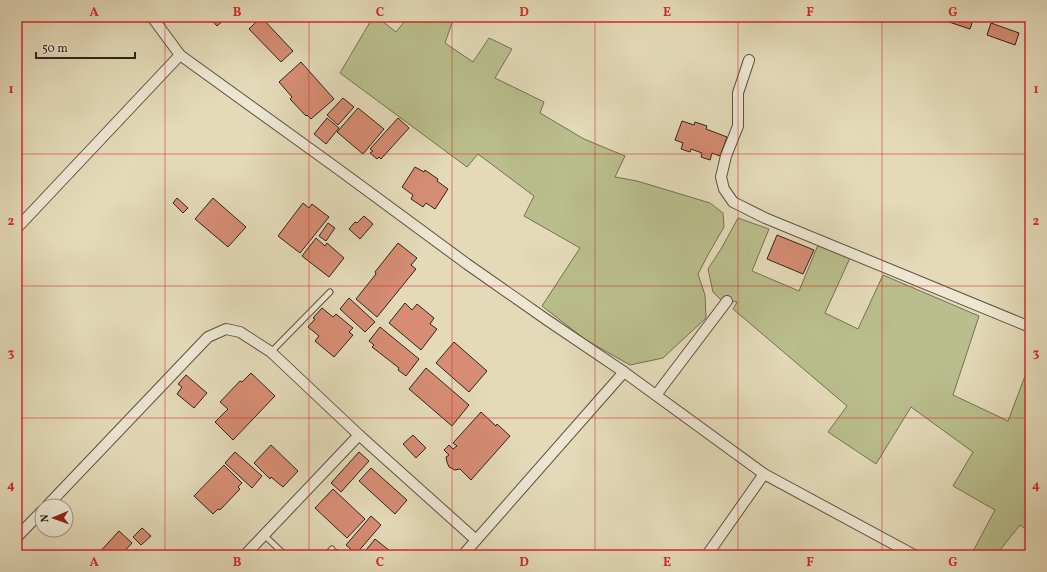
<svg xmlns="http://www.w3.org/2000/svg" width="1047" height="572" viewBox="0 0 1047 572" font-family="Vollkorn,serif">
<style>
.grass{fill:#b9be8c;stroke:#747154}
.building{fill:#d68d74;stroke:#2f241d}
.lines{fill:none;stroke-linecap:round;stroke-linejoin:round}
.lane-casing{stroke:#5c5244;stroke-width:7}
.street-casing{stroke:#5c5244;stroke-width:12}
.lane{stroke:#ede7d2;stroke-width:5}
.street{stroke:#ede7d2;stroke-width:10}
.grid{fill:none;stroke:#d62828;stroke-width:1;stroke-opacity:0.55}
.neatline{fill:none;stroke:#d62828;stroke-width:1.5}
.grid-label{font-size:13px;text-anchor:middle;font-weight:bold;fill:#d62828}
</style>
<rect width="100%" height="100%" fill="#e4dab9"/>
<filter id="stains"><feTurbulence type="fractalNoise" baseFrequency=".005" numOctaves="4"/><feColorMatrix values="0 0 0 0 .2 0 0 0 0 .09 0 0 0 0 .02 0 0 0 .5 -.17"/></filter>
<radialGradient id="worn" r=".72"><stop offset=".6" stop-color="#630" stop-opacity="0"/><stop offset="1" stop-color="#630" stop-opacity=".3"/></radialGradient>
<g class="grass">
<path d="M373 17H377L396 32 408 17H454L445 43 473 62 489 38 512 49 495 78 544 102 540 113 584 139 625 156 615 177 637 181 710 203 723 213 724 227 709 253 698 274 705 295 706 318 663 358 630 365 586 340 542 306 580 248 524 216 534 196 478 154 467 167 340 73Z"/>
<path d="M738 218 769 229 752 271 799 291 818 245 850 258 825 313 858 329 883 275 979 316 953 395 1008 421 1030 363V532L1020 525 996 555H971L995 510 953 486 973 452 911 407 876 464 828 432 847 406 733 309 737 302 720 299 713 292 708 269 721 249Z"/>
</g>
<g class="building">
<path d="M209 17H227L217 26Z"/>
<path d="M261 17 293 51 281 62 249 29Z"/>
<path d="M951 17H974L970 29 949 22Z"/>
<path d="M991 23 1019 33 1015 45 987 35Z"/>
<path d="M301 62 334 99 311 119 307 115 306 116 290 99 292 97 279 82Z"/>
<path d="M343 98 354 107 338 125 327 115Z"/>
<path d="M358 108 384 129 363 154 337 132Z"/>
<path d="M327 118 339 128 326 144 314 134Z"/>
<path d="M398 118 409 128 381 159 379 157 377 159 370 153 373 151 370 149Z"/>
<path d="M682 121 694 125 695 122 707 126 706 129 727 137 720 156 712 153 710 160 701 157 702 153 691 149 690 152 681 149 683 143 675 140Z"/>
<path d="M415 167 424 172 425 170 438 179 437 181 448 189 435 209 426 203 423 207 411 199 413 195 402 187Z"/>
<path d="M177 198 188 208 183 213 173 203Z"/>
<path d="M213 198 246 227 228 247 195 219Z"/>
<path d="M303 203 309 208 312 204 329 217 300 253 278 236Z"/>
<path d="M364 216 373 224 360 239 349 229 355 222 357 223Z"/>
<path d="M328 223 335 228 326 241 319 236Z"/>
<path d="M777 235 814 250 803 274 767 259Z"/>
<path d="M316 238 325 246 327 243 344 258 329 277 302 256Z"/>
<path d="M398 243 417 258 411 265 416 269 377 317 356 299 376 274 375 272Z"/>
<path d="M349 298 375 322 365 332 340 309Z"/>
<path d="M405 303 412 310 417 304 434 318 430 324 437 329 421 350 389 323Z"/>
<path d="M322 308 333 317 336 314 353 328 349 332 353 335 334 357 315 341 319 336 308 327 315 319 313 318Z"/>
<path d="M380 327 419 359 406 376 398 370 399 368 372 347 374 345 369 341Z"/>
<path d="M454 342 487 371 469 392 436 363Z"/>
<path d="M426 368 469 405 452 426 409 389Z"/>
<path d="M251 373 275 396 233 440 215 422 228 409 220 402 240 381 242 382Z"/>
<path d="M186 375 207 393 194 408 177 394 182 387 178 384Z"/>
<path d="M481 412 496 426 497 424 510 436 471 480 460 469 455 470 449 467 447 462 446 457 449 455 444 450 449 445 453 449 457 446 453 443Z"/>
<path d="M413 435 426 448 416 458 403 444Z"/>
<path d="M271 445 298 471 283 487 271 477 270 479 254 463Z"/>
<path d="M235 452 262 476 252 488 225 463Z"/>
<path d="M359 452 369 461 341 492 331 483Z"/>
<path d="M224 465 242 483 238 487 240 489 220 510 218 509 213 514 194 496Z"/>
<path d="M371 468 407 500 395 514 359 481Z"/>
<path d="M333 489 365 519 347 538 315 508Z"/>
<path d="M371 516 381 525 356 554 346 545Z"/>
<path d="M142 528 151 536 141 545 133 537Z"/>
<path d="M119 531 132 543 121 555H97Z"/>
<path d="M375 539 395 555H362Z"/>
<path d="M136 549 142 555H130Z"/>
<path d="M337 549 343 555H331Z"/>
</g>
<g class="lines">
<defs>
<g id="lane">
<path d="M271 352 330 292"/>
<path d="M264 535 285 555"/>
<path d="M326 555 332 549"/>
</g>
<g id="street">
<path d="M152 17 180 55 338 169 467 264 547 320 624 372 764 474 914 555"/>
<path d="M749 60 738 93V126L726 156 721 177 724 189 733 202 765 218 1030 327"/>
<path d="M17 228 180 55"/>
<path d="M656 395 727 301"/>
<path d="M47 506 208 337 226 329 240 332 271 352 359 435 476 540"/>
<path d="M17 537 42 511"/>
<path d="M245 555 359 435"/>
<path d="M463 555 624 372"/>
<path d="M707 555 764 474"/>
</g>
</defs>
<use href="#lane" class="lane-casing"/>
<use href="#street" class="street-casing"/>
<use href="#lane" class="lane"/>
<use href="#street" class="street"/>
</g>
<path class="grid" d="M165 17V555M309 17V555M452 17V555M595 17V555M738 17V555M882 17V555M17 154H1030M17 286H1030M17 418H1030"/>
<rect width="1047" height="572" fill="none" stroke="#e4dab9" stroke-width="44"/>
<g transform="translate(54 518) rotate(268)"><circle r="19" fill="#ede7d2" stroke="#a1998a"/>
<path d="M0-3L7 15L0 10L-7 15Z" fill="#8f2418"/>
<text y="-6" font-size="11" font-weight="bold" text-anchor="middle" fill="#2f241d">N</text>
</g>
<path d="M36 52v6h99v-6" fill="none" stroke="#2f241d" stroke-width="2"/>
<text x="42" y="52" font-size="12" fill="#2f241d" stroke="#ede7d2" stroke-width="3" paint-order="stroke">50 m</text>
<rect x="22" y="22" width="1003" height="528" class="neatline"/>
<g class="grid-label">
<text x="94" y="16">A</text>
<text x="237" y="16">B</text>
<text x="380" y="16">C</text>
<text x="524" y="16">D</text>
<text x="667" y="16">E</text>
<text x="810" y="16">F</text>
<text x="953" y="16">G</text>
<text x="11" y="93">1</text>
<text x="1036" y="93">1</text>
<text x="11" y="225">2</text>
<text x="1036" y="225">2</text>
<text x="11" y="357">3</text>
<text x="1036" y="357">3</text>
<text x="11" y="489">4</text>
<text x="1036" y="489">4</text>
<text x="94" y="566">A</text>
<text x="237" y="566">B</text>
<text x="380" y="566">C</text>
<text x="524" y="566">D</text>
<text x="667" y="566">E</text>
<text x="810" y="566">F</text>
<text x="953" y="566">G</text>
</g>
<rect width="100%" height="100%" filter="url(#stains)"/>
<rect width="100%" height="100%" fill="url(#worn)"/>
</svg>
